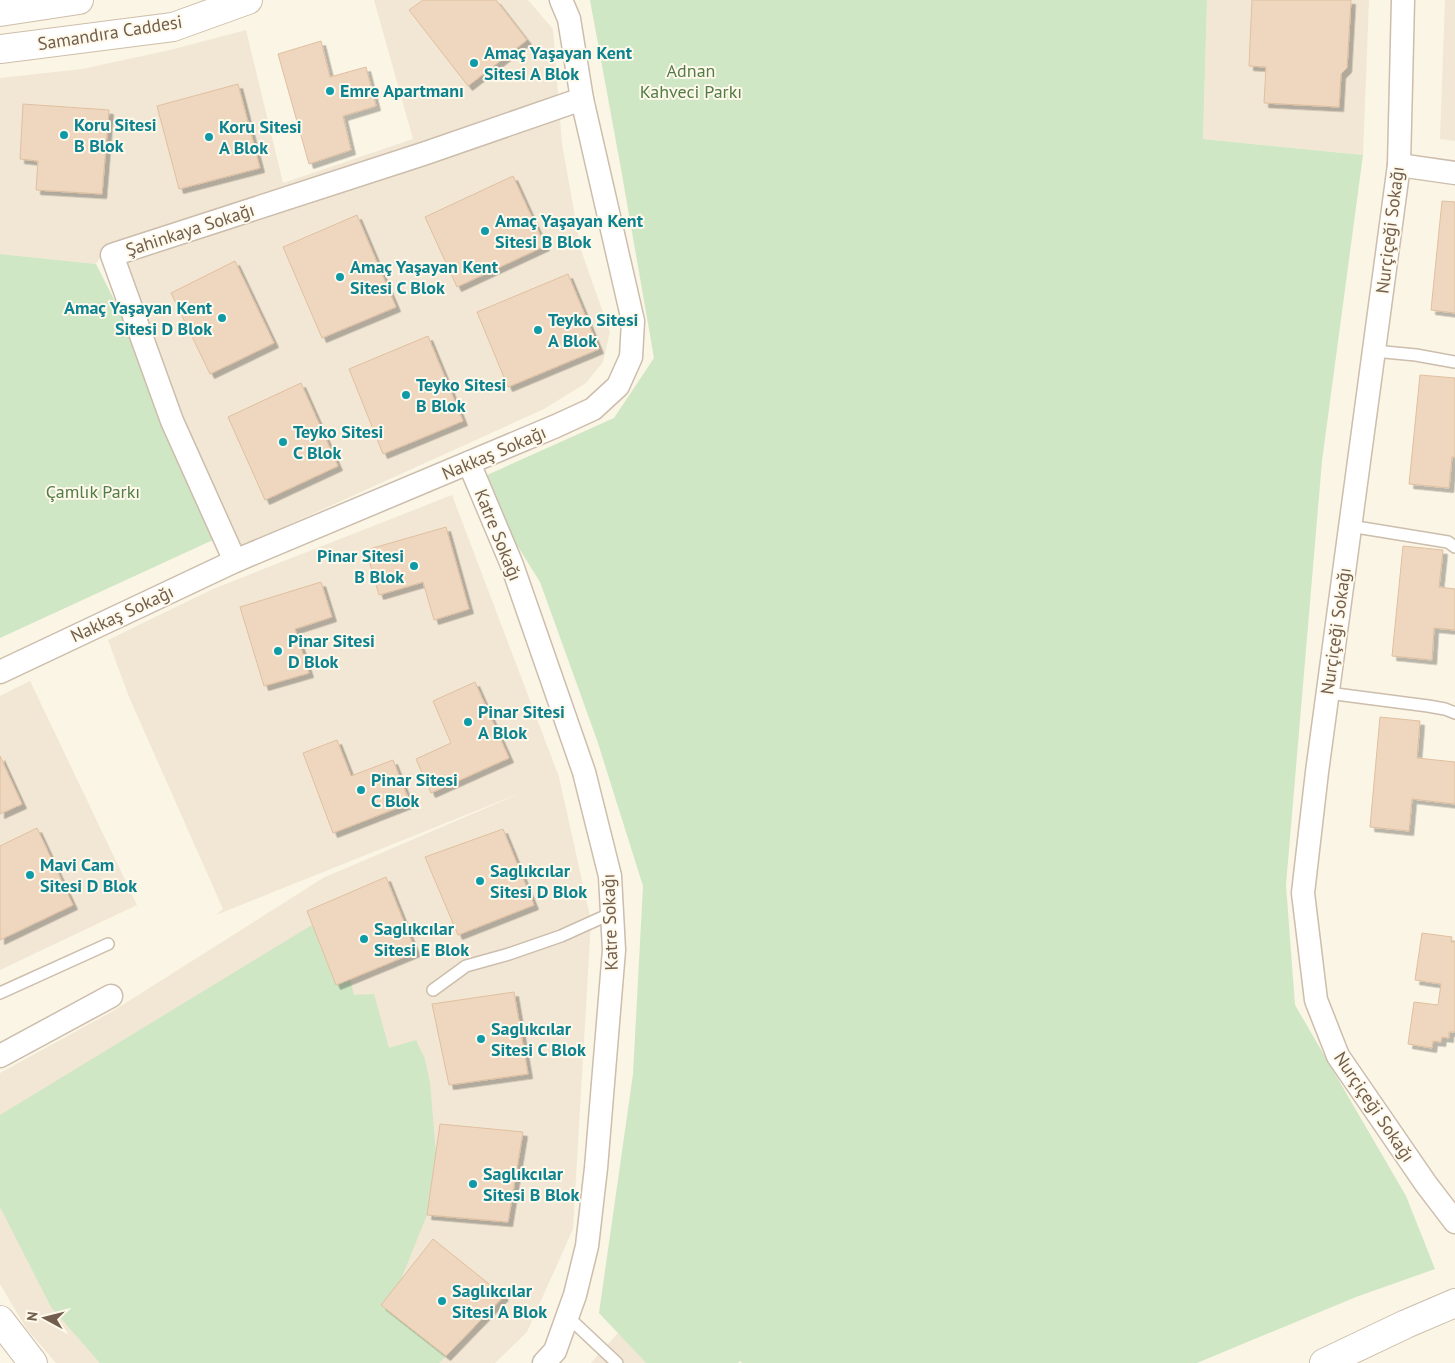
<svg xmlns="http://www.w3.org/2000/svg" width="1455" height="1363" viewBox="0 0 1455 1363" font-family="'PT Sans',sans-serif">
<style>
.residential{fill:#f2e7d4}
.green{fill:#cfe7c4}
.building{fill:#eed7be;stroke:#e0bfa0;filter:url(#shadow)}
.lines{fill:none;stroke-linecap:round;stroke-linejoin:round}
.service-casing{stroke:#ccbdac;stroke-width:14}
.minor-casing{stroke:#ccbdac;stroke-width:25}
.tertiary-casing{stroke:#ccbdac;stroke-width:30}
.secondary-casing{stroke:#cebeaa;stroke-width:30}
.service{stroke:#fff;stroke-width:11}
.minor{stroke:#fff;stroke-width:22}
.tertiary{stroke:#fff;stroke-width:28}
.secondary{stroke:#fff;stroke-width:28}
.culture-dot{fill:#0f9aa8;stroke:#fef9eb;stroke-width:2}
.labels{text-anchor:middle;stroke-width:4;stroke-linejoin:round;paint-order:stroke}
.street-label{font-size:18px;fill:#725e4c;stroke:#fef9eb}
.culture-label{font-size:18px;font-weight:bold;fill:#0d838f;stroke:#fef9eb;text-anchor:start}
.park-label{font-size:18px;fill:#527c47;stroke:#fef9eb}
</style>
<defs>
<filter id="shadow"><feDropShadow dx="4.5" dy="4.5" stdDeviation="0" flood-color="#0004"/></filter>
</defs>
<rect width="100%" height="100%" fill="#fbf5e5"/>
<g class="residential">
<path d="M374 0H528L553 29 562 144 581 250 610 332 603 362 586 383 544 409 242 546 183 419 110 241 96 264 0 254V78L82 69 170 50 246 30 283 183 413 139Z"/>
<path d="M1207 0H1369L1363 155 1203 139Z"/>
<path d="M1445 0H1455V141L1440 139Z"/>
<path d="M452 495 559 777 591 921 573 1229 527 1332 495 1363H56L26 1328 0 1284V1073L113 1011 323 878 528 790 216 915 223 909 129 697 108 640 213 589Z"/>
<path d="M30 681 137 905 0 970V696Z"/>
<path d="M618 1333 646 1363H591Z"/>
</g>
<g class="green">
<path d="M590 0H1207L1203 139 1363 155 1322 461 1286 885 1295 1005 1406 1196 1435 1269 1356 1297 1197 1363H742L740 1361 738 1363H646L599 1313 633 1074 643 886 597 740 540 582 476 480 614 418 654 358 621 169Z"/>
<path d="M0 254 96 264 126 323 215 539 0 638Z"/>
<path d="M312 925 336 985 350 979 354 995 374 994 389 1048 416 1040 425 1059 430 1083 436 1153 427 1215 400 1282 381 1305 446 1356 439 1363H100L51 1307 0 1207V1115Z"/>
</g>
<g class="building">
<path d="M423 0H496L527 40 468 86 409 10Z"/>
<path d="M1252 0H1351L1347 68 1341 74 1339 107 1264 103 1266 67 1249 66Z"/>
<path d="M321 41 330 77 366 67 376 106 343 116 351 150 309 164 278 54Z"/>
<path d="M238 84 260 168 179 189 157 106Z"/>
<path d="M23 104 109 110 102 194 36 190 38 161 20 159Z"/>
<path d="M513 176 545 246 457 287 425 217Z"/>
<path d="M1442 201 1455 202V313L1431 310Z"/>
<path d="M357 215 396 307 322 338 283 247Z"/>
<path d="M235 261 274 343 210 374 171 293Z"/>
<path d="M568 274 599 349 508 387 477 312Z"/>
<path d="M428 336 463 421 383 454 349 369Z"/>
<path d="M1420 375 1455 378V457H1452L1449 488 1409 484Z"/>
<path d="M301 383 338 466 265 500 228 417Z"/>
<path d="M446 527 469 609 434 620 423 582 379 595 366 550Z"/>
<path d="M1403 546 1443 550 1439 587 1455 589V630L1434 628 1432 660 1392 656Z"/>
<path d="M321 582 332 617 295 629 309 673 264 686 240 607Z"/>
<path d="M475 682 509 758 431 793 416 759 451 743 433 701Z"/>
<path d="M1380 717 1420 721 1417 758 1455 762V804L1412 799 1409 831 1370 827Z"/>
<path d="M337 740 351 776 393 760 410 803 333 833 303 753Z"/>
<path d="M0 756 22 804 0 814Z"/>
<path d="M37 828 73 905 0 940V846Z"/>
<path d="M503 829 534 905 458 935 425 857Z"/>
<path d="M386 877 416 952 336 985 307 911Z"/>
<path d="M1422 933 1452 937 1451 942H1455V1032H1449V1038L1442 1037 1441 1042 1433 1041 1432 1048 1408 1044 1414 1002 1438 1005 1441 984 1415 980Z"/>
<path d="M514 992 528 1074 449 1085 432 1004Z"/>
<path d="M440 1124 523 1132 508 1222 427 1215Z"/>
<path d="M433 1239 504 1296 446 1356 381 1305Z"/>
</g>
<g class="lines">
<defs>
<g id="service">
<path d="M1374 351 1416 355 1455 362"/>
<path d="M1350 526 1448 542 1455 547"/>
<path d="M1328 693 1428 706 1445 709 1455 713"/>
<path d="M433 990 466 966 509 954 561 936 612 913"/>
<path d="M0 993 108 944"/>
<path d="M567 1316 617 1363"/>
</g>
<g id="minor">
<path d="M1403 0 1399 165 1317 772 1303 893 1316 1000 1338 1056 1426 1184 1455 1222"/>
<path d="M1399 165 1455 173"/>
<path d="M469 463 512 565 584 772 610 876 614 950 596 1168 587 1246 575 1295 555 1351 544 1363"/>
<path d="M235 561 172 421 112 255 423 154 582 99"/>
<path d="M0 672 235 561 556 426 593 409 618 386 631 357 633 321 582 99 569 19 561 0"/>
<path d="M0 1056 111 996"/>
</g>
<g id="tertiary">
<path d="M0 1320 33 1363"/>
<path d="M1324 1363 1406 1324 1455 1303"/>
</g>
<g id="secondary">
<path d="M0 12 79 0"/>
<path d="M0 49 173 27 248 0"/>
</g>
</defs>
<use href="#service" class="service-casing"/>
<use href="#minor" class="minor-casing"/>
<use href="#tertiary" class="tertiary-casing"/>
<use href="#secondary" class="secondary-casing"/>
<use href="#service" class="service"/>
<use href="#minor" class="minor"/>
<use href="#tertiary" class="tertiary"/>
<use href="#secondary" class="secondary"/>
</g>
<g class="culture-dot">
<circle cx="474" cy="63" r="5"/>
<circle cx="330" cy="91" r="5"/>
<circle cx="64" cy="135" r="5"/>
<circle cx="209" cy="137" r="5"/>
<circle cx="485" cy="231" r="5"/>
<circle cx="340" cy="277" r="5"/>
<circle cx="222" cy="318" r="5"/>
<circle cx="538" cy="330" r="5"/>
<circle cx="406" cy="395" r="5"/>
<circle cx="283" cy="442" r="5"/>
<circle cx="414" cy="566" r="5"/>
<circle cx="278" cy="651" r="5"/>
<circle cx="468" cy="722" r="5"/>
<circle cx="361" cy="790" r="5"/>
<circle cx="30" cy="875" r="5"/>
<circle cx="480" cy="881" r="5"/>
<circle cx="364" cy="939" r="5"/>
<circle cx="481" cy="1039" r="5"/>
<circle cx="473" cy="1184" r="5"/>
<circle cx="442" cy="1301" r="5"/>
</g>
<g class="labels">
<g class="street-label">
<text transform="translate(110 33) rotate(-9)" y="6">Samandıra Caddesi</text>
<text transform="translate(190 230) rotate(-18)" y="6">Şahinkaya Sokağı</text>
<text transform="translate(1390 230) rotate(-83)" y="6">Nurçiçeği Sokağı</text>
<text transform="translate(494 453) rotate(-23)" y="6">Nakkaş Sokağı</text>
<text transform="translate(498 535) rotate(68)" y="6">Katre Sokağı</text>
<text transform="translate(122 614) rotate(-25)" y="6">Nakkaş Sokağı</text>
<text transform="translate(1336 631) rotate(-82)" y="6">Nurçiçeği Sokağı</text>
<text transform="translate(610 922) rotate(-92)" y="6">Katre Sokağı</text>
<text transform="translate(1374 1107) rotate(56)" y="6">Nurçiçeği Sokağı</text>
</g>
<g class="culture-label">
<text x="484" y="59">Amaç Yaşayan Kent<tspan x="484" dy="21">Sitesi A Blok</tspan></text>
<text x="340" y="97">Emre Apartmanı</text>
<text x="74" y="131">Koru Sitesi<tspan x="74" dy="21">B Blok</tspan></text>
<text x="219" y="133">Koru Sitesi<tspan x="219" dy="21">A Blok</tspan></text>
<text x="495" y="227">Amaç Yaşayan Kent<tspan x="495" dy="21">Sitesi B Blok</tspan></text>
<text x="350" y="273">Amaç Yaşayan Kent<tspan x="350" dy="21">Sitesi C Blok</tspan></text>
<text x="212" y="314" text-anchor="end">Amaç Yaşayan Kent<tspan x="212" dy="21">Sitesi D Blok</tspan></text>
<text x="548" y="326">Teyko Sitesi<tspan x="548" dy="21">A Blok</tspan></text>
<text x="416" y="391">Teyko Sitesi<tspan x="416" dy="21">B Blok</tspan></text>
<text x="293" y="438">Teyko Sitesi<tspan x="293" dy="21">C Blok</tspan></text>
<text x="404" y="562" text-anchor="end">Pinar Sitesi<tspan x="404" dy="21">B Blok</tspan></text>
<text x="288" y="647">Pinar Sitesi<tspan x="288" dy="21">D Blok</tspan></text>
<text x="478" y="718">Pinar Sitesi<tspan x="478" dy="21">A Blok</tspan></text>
<text x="371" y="786">Pinar Sitesi<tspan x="371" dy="21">C Blok</tspan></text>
<text x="40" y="871">Mavi Cam<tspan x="40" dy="21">Sitesi D Blok</tspan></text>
<text x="490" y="877">Saglıkcılar<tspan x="490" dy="21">Sitesi D Blok</tspan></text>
<text x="374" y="935">Saglıkcılar<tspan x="374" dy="21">Sitesi E Blok</tspan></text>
<text x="491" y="1035">Saglıkcılar<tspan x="491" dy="21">Sitesi C Blok</tspan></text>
<text x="483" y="1180">Saglıkcılar<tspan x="483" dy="21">Sitesi B Blok</tspan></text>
<text x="452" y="1297">Saglıkcılar<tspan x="452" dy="21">Sitesi A Blok</tspan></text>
</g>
<g class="park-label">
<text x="691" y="77">Adnan<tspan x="691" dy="21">Kahveci Parkı</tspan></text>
<text x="93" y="498">Çamlık Parkı</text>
</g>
</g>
<g transform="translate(45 1318) rotate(277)" stroke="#fef9eb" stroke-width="4" paint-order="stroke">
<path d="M0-4L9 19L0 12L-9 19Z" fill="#725e4c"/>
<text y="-8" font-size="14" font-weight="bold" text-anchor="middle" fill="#725e4c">N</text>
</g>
</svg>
